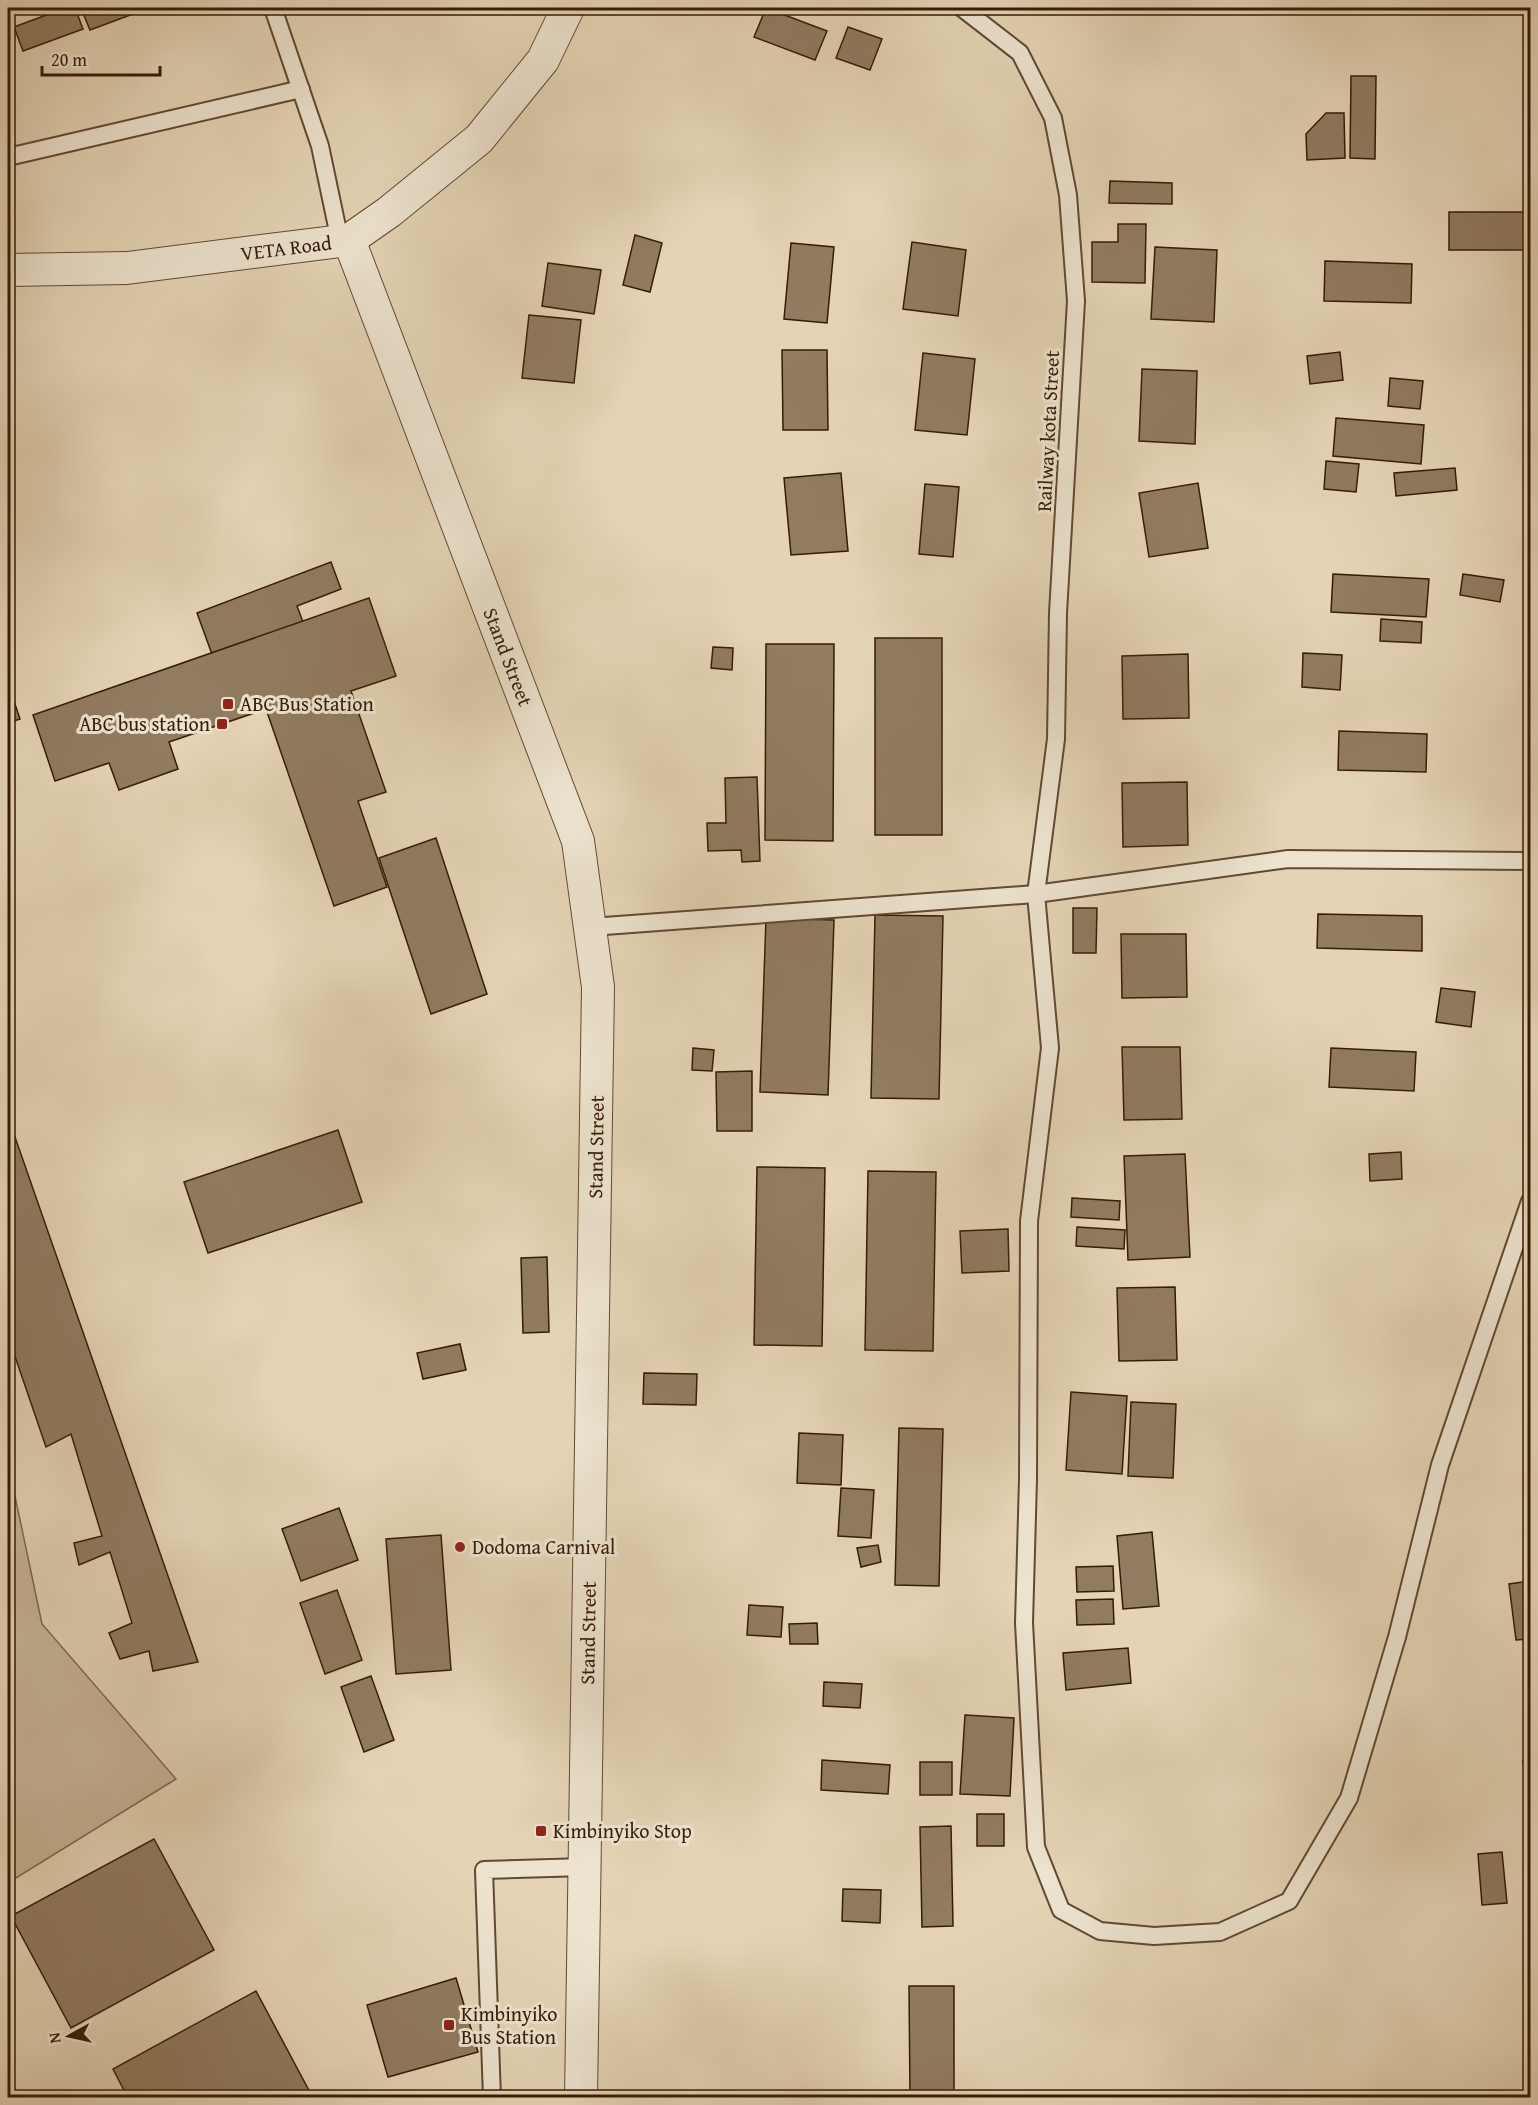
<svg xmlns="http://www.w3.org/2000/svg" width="1538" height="2105" viewBox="0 0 1538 2105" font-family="'Gentium Book Plus',serif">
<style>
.green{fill:#c7b597;stroke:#7f684e;stroke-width:1.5}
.building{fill:#917b61;stroke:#371b06;stroke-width:1.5}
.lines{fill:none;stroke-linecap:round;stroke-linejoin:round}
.lane-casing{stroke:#624932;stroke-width:20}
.street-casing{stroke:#624932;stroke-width:34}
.lane{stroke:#ede3cf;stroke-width:16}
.street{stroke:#ede3cf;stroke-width:32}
.poi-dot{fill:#8f2418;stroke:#ede3cf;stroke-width:2}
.labels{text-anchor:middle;stroke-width:6;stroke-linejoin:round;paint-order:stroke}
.street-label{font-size:20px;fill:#371b06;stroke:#ede3cf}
.poi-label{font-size:20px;fill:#371b06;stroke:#ede3cf;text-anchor:start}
</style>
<rect width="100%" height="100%" fill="#e4d4b5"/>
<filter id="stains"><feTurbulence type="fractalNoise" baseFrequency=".00333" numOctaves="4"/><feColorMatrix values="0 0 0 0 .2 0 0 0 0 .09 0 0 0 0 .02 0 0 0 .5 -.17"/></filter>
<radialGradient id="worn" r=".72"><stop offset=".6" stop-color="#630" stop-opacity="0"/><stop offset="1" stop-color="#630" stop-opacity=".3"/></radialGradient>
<path class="green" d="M8 1463 42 1624 176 1779 8 1883Z"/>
<g class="building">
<path d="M65 8H75L83 29 23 51 14 27Z"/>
<path d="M81 8H149L90 30Z"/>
<path d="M766 8 827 31 815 60 754 37Z"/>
<path d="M848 27 882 39 870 70 836 58Z"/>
<path d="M1351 76H1376L1375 159 1350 158Z"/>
<path d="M1326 113H1344L1345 158 1307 160 1306 134Z"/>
<path d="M1110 181 1172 183V204L1109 203Z"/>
<rect x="1449" y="212" width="81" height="38"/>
<path d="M1118 224H1146L1145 283 1092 282V242H1118Z"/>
<path d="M635 235 662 243 650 292 623 285Z"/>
<path d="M912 242 966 250 958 316 903 309Z"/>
<path d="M791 243 834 247 827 323 784 319Z"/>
<path d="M1155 247 1217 250 1214 322 1151 319Z"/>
<path d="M1325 261 1412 264 1411 303 1324 301Z"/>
<path d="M548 263 601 270 594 314 542 306Z"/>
<path d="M529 315 581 320 574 383 522 378Z"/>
<path d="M782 350H827L828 430H783Z"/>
<path d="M1340 352 1343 380 1310 384 1307 356Z"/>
<path d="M923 353 975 359 967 435 915 430Z"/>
<path d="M1142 369 1197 371 1195 444 1139 441Z"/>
<path d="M1390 378 1423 381 1420 409 1388 406Z"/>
<path d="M1336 418 1424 425 1421 464 1333 456Z"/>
<path d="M1326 461 1359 464 1356 492 1324 489Z"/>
<path d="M1455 468 1457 490 1396 496 1394 473Z"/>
<path d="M841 473 848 551 791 555 784 478Z"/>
<path d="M1198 483 1208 548 1149 557 1139 493Z"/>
<path d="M925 484 959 487 953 557 919 554Z"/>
<path d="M331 562 341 589 297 606 303 622 213 657 197 613Z"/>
<path d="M1333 574 1429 579 1426 617 1331 612Z"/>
<path d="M1463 574 1504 580 1500 602 1460 595Z"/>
<path d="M369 598 396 676 351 691 386 792 358 801 387 887 334 906 266 709 169 742 178 769 119 790 109 763 55 781 33 715Z"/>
<path d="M1381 619 1422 622 1421 643 1380 641Z"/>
<rect x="875" y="638" width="67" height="197"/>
<path d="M766 644H834L833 841 765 840Z"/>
<path d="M713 647 733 648 732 670 711 668Z"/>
<path d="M1303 653 1342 655 1340 690 1302 687Z"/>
<path d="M1188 654 1189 718 1123 719 1122 656Z"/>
<path d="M11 692 20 719 8 723V693Z"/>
<path d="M1339 731 1427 734 1426 772 1338 770Z"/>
<path d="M757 777 760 861 742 862 741 850 708 851 707 823H726L725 778Z"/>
<path d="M1187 782 1188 845 1123 847 1122 783Z"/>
<path d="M436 838 487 994 431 1014 379 858Z"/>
<path d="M1073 908H1097L1096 953H1073Z"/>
<path d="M1318 914 1422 916V951L1317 948Z"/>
<path d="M875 915 943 916 939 1099 871 1098Z"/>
<path d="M766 918 834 920 828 1095 760 1092Z"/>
<path d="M1121 934H1186L1187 997 1122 998Z"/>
<path d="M1441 988 1475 992 1471 1027 1436 1022Z"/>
<path d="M1122 1047H1180L1182 1119 1124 1120Z"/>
<path d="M693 1048 714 1050 712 1071 692 1070Z"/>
<path d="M1331 1048 1416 1052 1414 1091 1329 1087Z"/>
<path d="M752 1071V1131H717L716 1072Z"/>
<path d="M8 1117 198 1662 153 1671 149 1651 120 1659 109 1633 132 1623 110 1552 79 1565 74 1543 102 1536 71 1434 46 1447 8 1336Z"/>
<path d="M338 1130 362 1202 208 1253 184 1182Z"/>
<path d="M1401 1152 1402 1179 1370 1181 1369 1154Z"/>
<path d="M1185 1154 1190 1257 1128 1260 1124 1156Z"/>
<path d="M757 1167 825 1168 822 1346 754 1345Z"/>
<path d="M868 1171 936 1172 933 1351 865 1350Z"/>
<path d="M1072 1198 1120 1201 1119 1220 1071 1217Z"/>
<path d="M1077 1227 1125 1230 1124 1249 1076 1246Z"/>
<path d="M1008 1229 1009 1271 962 1273 960 1231Z"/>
<path d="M547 1257 549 1332 523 1333 521 1258Z"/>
<path d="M1175 1287 1177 1360 1119 1361 1117 1288Z"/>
<path d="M460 1344 466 1370 423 1379 417 1353Z"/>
<path d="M644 1373 697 1374 696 1405 643 1404Z"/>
<path d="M1071 1392 1127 1396 1122 1474 1066 1470Z"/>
<path d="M1131 1402 1176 1404 1173 1478 1128 1476Z"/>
<path d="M899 1428 943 1429 939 1586 895 1585Z"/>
<path d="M799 1433 843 1435 841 1485 797 1483Z"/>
<path d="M841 1488 874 1490 871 1538 838 1536Z"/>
<path d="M339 1508 358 1560 301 1581 282 1529Z"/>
<path d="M1152 1532 1159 1606 1123 1609 1117 1536Z"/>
<path d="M441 1535 451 1670 396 1674 386 1539Z"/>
<path d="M878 1545 881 1562 861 1567 857 1548Z"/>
<path d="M1113 1566 1114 1591 1077 1592 1076 1567Z"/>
<path d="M1530 1581V1639L1516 1640 1509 1584Z"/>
<path d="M337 1590 362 1660 325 1674 300 1603Z"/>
<path d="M1113 1599 1114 1624 1077 1625 1076 1600Z"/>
<path d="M749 1605 783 1607 781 1637 747 1635Z"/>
<path d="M817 1623 818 1644H790L789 1624Z"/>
<path d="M1128 1648 1131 1683 1066 1690 1063 1653Z"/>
<path d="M371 1676 394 1740 364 1752 341 1687Z"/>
<path d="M824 1682 862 1684 860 1708 823 1706Z"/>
<path d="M965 1715 1014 1718 1010 1796 960 1794Z"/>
<path d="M1530 1759V1782H1527L1523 1761Z"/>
<path d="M822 1760 890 1765 888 1794 821 1790Z"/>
<rect x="920" y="1762" width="32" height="33"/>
<rect x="977" y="1814" width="27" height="32"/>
<path d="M951 1826 953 1926 922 1927 920 1827Z"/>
<path d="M154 1839 214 1950 71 2028 11 1916Z"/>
<path d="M1502 1852 1507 1903 1482 1905 1478 1854Z"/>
<path d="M843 1889 881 1890 880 1923 842 1921Z"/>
<path d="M456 1978 478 2052 388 2077 367 2005Z"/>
<path d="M909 1986H954V2097H910Z"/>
<path d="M256 1991 313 2098H128L113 2069Z"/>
</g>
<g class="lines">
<defs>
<g id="lane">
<path d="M273 8 320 146 340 241"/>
<path d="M962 8 1020 53 1053 118 1068 195 1076 301 1058 613 1056 739 1036 894 1050 1048 1029 1221 1028 1479 1024 1623 1036 1847 1061 1910 1100 1931 1154 1936 1220 1932 1289 1901 1349 1798 1397 1637 1440 1465 1530 1201"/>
<path d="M8 157 301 89"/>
<path d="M591 927 1036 894 1288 859 1530 861"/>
<path d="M492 2098 484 1870 585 1867"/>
</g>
<g id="street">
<path d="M349 240 578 841 598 987 581 2098"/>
<path d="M8 270 127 268 349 240 389 212 479 139 543 60 568 8"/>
</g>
</defs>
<use href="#lane" class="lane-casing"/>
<use href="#street" class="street-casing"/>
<use href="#lane" class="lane"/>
<use href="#street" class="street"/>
</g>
<g class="poi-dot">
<rect x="222" y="698" width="12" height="12" rx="3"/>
<rect x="216" y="718" width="12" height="12" rx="3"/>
<circle cx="460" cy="1547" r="6"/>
<rect x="535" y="1825" width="12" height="12" rx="3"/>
<rect x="443" y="2019" width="12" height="12" rx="3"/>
</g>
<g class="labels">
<g class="street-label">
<text transform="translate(286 248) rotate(-7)" y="7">VETA Road</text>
<text transform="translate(1048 431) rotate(-87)" y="7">Railway kota Street</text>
<text transform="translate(508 657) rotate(69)" y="7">Stand Street</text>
<text transform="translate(596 1147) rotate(-89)" y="7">Stand Street</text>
<text transform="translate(588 1633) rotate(-89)" y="7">Stand Street</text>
</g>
<g class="poi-label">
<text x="240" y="711">ABC Bus Station</text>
<text x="210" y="731" text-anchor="end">ABC bus station</text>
<text x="472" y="1554">Dodoma Carnival</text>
<text x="553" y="1838">Kimbinyiko Stop</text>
<text x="461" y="2021">Kimbinyiko<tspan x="461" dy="23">Bus Station</tspan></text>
</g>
</g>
<rect width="1538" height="2105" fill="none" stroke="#e4d4b5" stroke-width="30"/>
<rect x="9" y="9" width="1520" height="2087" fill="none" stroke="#371b06" stroke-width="3"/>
<rect x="15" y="15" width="1508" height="2075" fill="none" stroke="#371b06" stroke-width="1.5"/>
<g transform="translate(69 2036) rotate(262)" stroke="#ede3cf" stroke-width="4.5" paint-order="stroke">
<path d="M0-4.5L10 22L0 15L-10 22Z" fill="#371b06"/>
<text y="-9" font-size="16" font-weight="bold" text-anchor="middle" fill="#371b06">N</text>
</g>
<path d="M42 66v9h118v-9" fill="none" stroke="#371b06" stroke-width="3"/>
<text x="51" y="66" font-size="18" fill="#371b06" stroke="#ede3cf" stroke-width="4.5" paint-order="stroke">20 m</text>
<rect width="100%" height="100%" filter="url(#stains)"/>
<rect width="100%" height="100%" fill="url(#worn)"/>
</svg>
